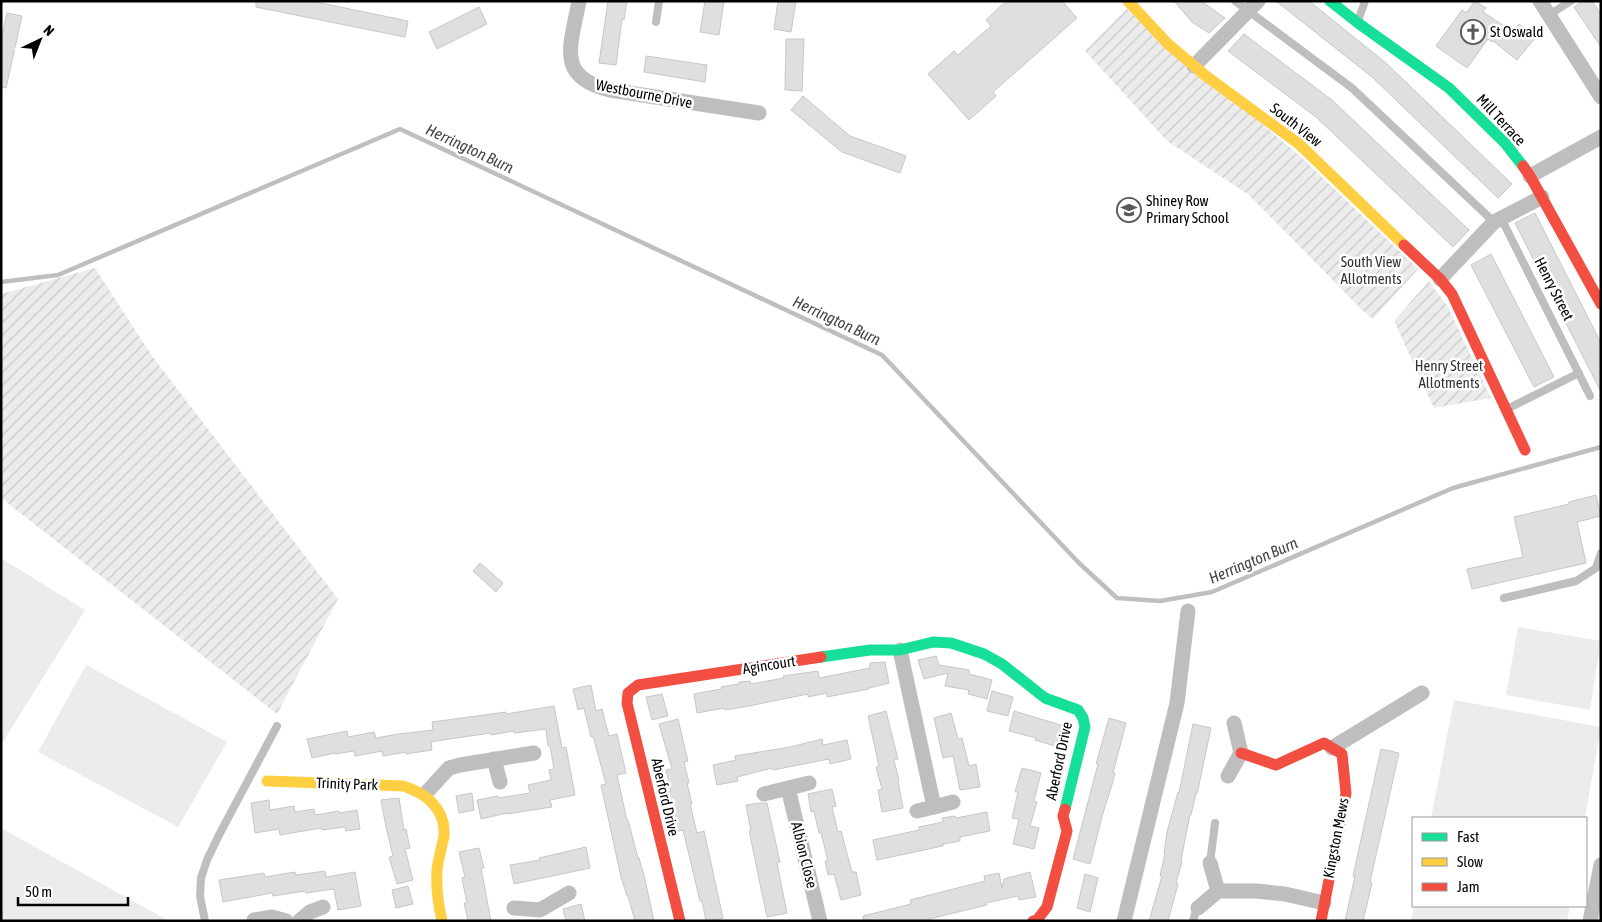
<svg xmlns="http://www.w3.org/2000/svg" width="1602" height="922" viewBox="0 0 1602 922" font-family="'Asap Condensed',sans-serif">
<style>
.park{fill:#ececec}
.garden{fill:url(#garden-furrows)}
.lines{fill:none;stroke-linecap:round;stroke-linejoin:round}
.stream{stroke:#bfbfbf;stroke-width:4.5}
.building{fill:#dfdfdf;stroke:#c7c7c7}
.lane{stroke:#bebebe;stroke-width:8}
.street{stroke:#bebebe;stroke-width:15}
.fast{stroke:#16e098;stroke-width:11}
.slow{stroke:#ffcf43;stroke-width:11}
.jam{stroke:#f24e42;stroke-width:11}
.labels{text-anchor:middle;stroke-width:5;stroke-linejoin:round;paint-order:stroke}
.poi-label{font-size:15px;fill:#000;stroke:#fff;text-anchor:start}
.street-label{font-size:15px;fill:#000;stroke:#fff}
.park-label{font-size:15px;fill:#333;stroke:#fff}
.water-label{font-size:16px;font-style:italic;fill:#444;stroke:#fff}
</style>
<defs>
<pattern id="garden-furrows" width="10" height="10" patternUnits="userSpaceOnUse" patternTransform="scale(1.25)"><rect width="10" height="10" fill="#ececec"/><path d="M-1 1l2-2M0 10L10 0M9 11l2-2" fill="none" stroke="#c9c9c9"/></pattern>
</defs>
<rect width="100%" height="100%" fill="#fff"/>
<g class="park">
<path d="M1 558 85 610 1 745Z"/>
<path d="M1518 627 1601 641 1590 710 1506 695Z"/>
<path d="M86 665 227 742 178 827 38 752Z"/>
<path d="M1454 700 1601 727 1585 818H1431Z"/>
<path d="M1 828 169 921H1Z"/>
<path d="M1414 906H1570L1567 921H1411Z"/>
</g>
<g class="garden">
<path d="M1127 9 1302 158 1418 269 1373 319 1362 310 1249 195 1167 141 1085 51Z"/>
<path d="M95 268 152 356 338 599 277 714 1 498V294Z"/>
<path d="M1429 281 1448 307 1491 398 1434 408 1394 321Z"/>
</g>
<g class="lines">
<path class="stream" d="M1 282 58 275 400 129 882 355 1079 563 1117 598 1160 601 1212 592 1453 488 1601 447"/>
</g>
<g class="building">
<path d="M256 1H311L408 21 405 37 256 7Z"/>
<path d="M608 1H627L624 20 622 19 616 65 599 63Z"/>
<path d="M705 1H724L719 35 700 32Z"/>
<path d="M778 1H796L791 32 774 29Z"/>
<path d="M1006 1H1062L1077 18 993 92 996 96 969 120 928 74 954 51 958 55 991 26 986 20Z"/>
<path d="M1174 1H1201L1225 18 1209 33 1192 22Z"/>
<path d="M1276 1H1309L1386 63 1512 184 1498 198 1372 77Z"/>
<path d="M1475 1 1486 8 1483 12 1513 32 1519 24 1536 37 1517 60 1493 41 1492 42 1488 39 1467 68 1436 46 1462 10 1466 13Z"/>
<path d="M1583 1H1592L1601 14V47L1574 7Z"/>
<path d="M479 7 487 24 437 49 429 32Z"/>
<path d="M7 13 22 16 6 88 1 87V40Z"/>
<path d="M1244 34 1332 100 1469 230 1453 247 1316 117 1228 51Z"/>
<path d="M786 39H804L802 91 785 90Z"/>
<path d="M646 56 707 65 705 82 644 72Z"/>
<path d="M803 96 850 136 906 156 900 173 842 152 791 110Z"/>
<path d="M1535 213 1601 343V392L1515 223Z"/>
<path d="M1491 254 1554 377 1534 387 1471 265Z"/>
<path d="M1596 495 1601 516 1577 522 1586 563 1472 589 1467 569 1523 557 1514 517 1569 504V502Z"/>
<path d="M480 563 503 583 496 592 473 571Z"/>
<path d="M936 656 939 665 969 670V674L992 680 987 699 968 694 969 690 945 686 948 673 924 679 918 660Z"/>
<path d="M885 662 889 683 869 688V689L827 697V693L808 697V694L744 707 725 710 724 708 697 713 694 694 721 689V687L739 684V682L750 681 751 684 784 678 783 676 818 671 819 678 870 668V663Z"/>
<path d="M591 685 596 711 602 709 609 736 617 734 626 773 617 775 627 820H628L638 858H639L644 875 654 921H635L628 896H627L621 877 601 785 606 784 593 736 591 737 584 708 578 710 573 689Z"/>
<path d="M992 691 1013 697 1008 716 987 711Z"/>
<path d="M662 694 668 716 652 720 646 697Z"/>
<path d="M554 706 562 748 566 747 575 795 550 800 552 807 507 814V813L481 819 477 800 498 796V798L530 793 528 785 551 780 549 770 554 769 550 746H548L546 729 514 733V731L491 735V733L449 739 431 742 432 750 406 754V752L383 756 382 751 355 756 354 751 335 754V753L312 758 307 739 347 731 348 737 374 732 376 738 398 734 433 730 432 722 506 712V714Z"/>
<path d="M886 711 898 759 894 760 899 781H898L903 808 882 812 878 790 882 789 876 767 879 766 868 716Z"/>
<path d="M1014 711 1064 726 1058 747 1035 740 1036 738 1009 731Z"/>
<path d="M951 713 958 739 962 738 969 766 976 764 980 787 960 790 953 756 943 758 934 718Z"/>
<path d="M1109 718 1126 723 1113 773H1115L1112 785 1103 813 1090 864 1073 859 1098 764H1096Z"/>
<path d="M678 719 688 761 684 762 689 783H687L692 804H690L697 833 704 831 723 918 710 921H706L702 901H700L683 830 672 833 662 794 671 791 666 770 672 769 659 724Z"/>
<path d="M1193 724 1211 728 1197 794 1196 793 1191 815H1190L1185 839 1181 861 1182 862 1176 883 1178 884 1168 921H1149L1162 876H1160L1165 854H1164L1167 832 1178 792 1179 793Z"/>
<path d="M822 739 823 745 847 740 851 759 830 764 829 759 773 770 772 768 737 777 738 781 717 785 713 765 736 760 735 756 790 747Z"/>
<path d="M1381 749 1399 753 1370 882 1372 883 1363 921H1345L1355 876H1353Z"/>
<path d="M1022 768 1041 773 1034 801 1037 802 1030 826 1039 828 1034 849 1013 844 1019 819 1012 818 1018 792H1015Z"/>
<path d="M832 789 836 806 832 807 838 832 841 831 852 872H856L861 895 841 900 834 874 828 875 825 861H828L821 833H819L814 811 811 812 808 794Z"/>
<path d="M472 793 474 810 459 813 456 796Z"/>
<path d="M399 798 404 830 406 829 410 848 405 849 413 880 397 884 389 857 393 856 386 827 381 800Z"/>
<path d="M269 800 270 810 294 806 295 812 314 809 315 815 339 811V813L357 810 360 829 346 831 345 827 322 830 321 828 280 835 279 829 255 833 251 803Z"/>
<path d="M760 803H767L780 862 777 863 787 913 767 917 749 831H751L746 805Z"/>
<path d="M987 812 990 831 960 837V841L943 844V846L877 860 873 840 919 830V827L943 822 942 818 955 816 956 818Z"/>
<path d="M586 847 590 868 514 884 510 865 540 860 539 858Z"/>
<path d="M479 848 484 868H481L491 921H468L464 903H467L462 878 465 877 459 852Z"/>
<path d="M325 871 326 877 355 872 361 906 338 910 334 889 306 893 305 891 273 896 272 893 223 902 219 880 264 873 265 877 295 872 296 875Z"/>
<path d="M1030 872 1036 897 1019 900 1018 896 986 903 987 905 929 919V921H863V916L911 904 910 900 985 881 984 876 999 873 1002 888 1004 879Z"/>
<path d="M1085 874 1098 878 1090 912 1077 908Z"/>
<path d="M408 886 413 904 396 908 392 890Z"/>
<path d="M581 904 585 921H566L563 909Z"/>
</g>
<g class="lines">
<g class="lane">
<path d="M1235 1 1352 88 1494 222"/>
<path d="M1549 15 1571 1"/>
<path d="M1358 21 1365 1"/>
<path d="M656 22 659 1"/>
<path d="M1501 218 1590 396"/>
<path d="M1507 409 1579 373"/>
<path d="M1504 598 1576 581 1596 568 1601 553"/>
<path d="M1210 863 1215 823"/>
<path d="M205 921 200 896 201 878 207 860 219 835 277 726"/>
<path d="M1193 921 1196 911 1198 908"/>
</g>
<g class="street">
<path d="M579 1C571 45 555 77 610 90L759 113"/>
<path d="M1540 1 1601 97"/>
<path d="M1194 66 1258 1"/>
<path d="M1530 176 1601 137"/>
<path d="M1440 279 1494 222 1542 197"/>
<path d="M900 650 934 807 953 802"/>
<path d="M1332 748 1422 693"/>
<path d="M494 759 500 782"/>
<path d="M1228 776 1241 753 1234 723"/>
<path d="M788 788 820 921"/>
<path d="M425 794 449 768 460 765 534 753"/>
<path d="M764 794 809 783"/>
<path d="M917 811 934 807"/>
<path d="M1218 891H1256L1285 894 1324 903"/>
<path d="M514 908 540 910 569 893"/>
<path d="M1198 908 1218 891 1210 863"/>
<path d="M254 920 272 917 286 921"/>
<path d="M299 921 310 912 323 907"/>
<path d="M1124 921 1177 703 1188 611"/>
<path d="M1590 921 1601 865"/>
</g>
<g class="fast">
<path d="M1330 1 1358 23 1449 88 1505 143 1523 166"/>
<path d="M821 657 870 650H900L933 642 951 643 984 654 1002 664 1045 698 1078 710 1083 718 1085 727 1065 809"/>
</g>
<g class="slow">
<path d="M1128 1 1167 43 1206 76 1299 144 1404 245"/>
<path d="M267 781 403 786C426 793 446 809 444 836 442 847 438 859 437 870 436 887 438 904 442 921"/>
</g>
<g class="jam">
<path d="M1523 166 1530 176 1601 304"/>
<path d="M1404 245 1440 279 1452 294 1525 450"/>
<path d="M1241 753 1276 765 1324 743 1342 754 1346 793 1321 921"/>
<path d="M680 921 627 703 628 693 638 685 821 657"/>
<path d="M1033 921 1037 920 1047 907 1067 831 1063 816 1065 809"/>
</g>
</g>
<defs>
<symbol id="church-ring" viewBox="-11 -11 22 22"><circle r="9.5" fill="#fff" stroke="#595959" stroke-width="1.5"/><path d="M-1.2-6h2.4v3.5h3.3v2.4h-3.3V6h-2.4V-.1h-3.3v-2.4h3.3Z" fill="#595959"/></symbol>
<symbol id="school-ring" viewBox="-11 -11 22 22"><circle r="9.5" fill="#fff" stroke="#595959" stroke-width="1.5"/><path d="M0-5L7-2L0 1L-7-2ZM-4 1L0 2.5L4 1V4Q0 6-4 4Z" fill="#595959"/></symbol>
</defs>
<g fill-rule="evenodd">
<use href="#church-ring" x="1459" y="18" width="28" height="28"/>
<use href="#school-ring" x="1115" y="196" width="28" height="28"/>
</g>
<g class="labels">
<g class="poi-label">
<text x="1490" y="37">St Oswald</text>
<text x="1146" y="206">Shiney Row<tspan x="1146" dy="17">Primary School</tspan></text>
</g>
<g class="street-label">
<text transform="translate(644 94) rotate(11)" y="5">Westbourne Drive</text>
<text transform="translate(1501 120) rotate(47)" y="5">Mill Terrace</text>
<text transform="translate(1296 125) rotate(38)" y="5">South View</text>
<text transform="translate(1554 289) rotate(63)" y="5">Henry Street</text>
<text transform="translate(769 665) rotate(-9)" y="5">Agincourt</text>
<text transform="translate(1059 761) rotate(-78)" y="5">Aberford Drive</text>
<text transform="translate(347 784) rotate(2)" y="5">Trinity Park</text>
<text transform="translate(665 797) rotate(77)" y="5">Aberford Drive</text>
<text transform="translate(1336 838) rotate(-79)" y="5">Kingston Mews</text>
<text transform="translate(804 855) rotate(76)" y="5">Albion Close</text>
</g>
<g class="park-label">
<text x="1371" y="267">South View<tspan x="1371" dy="17">Allotments</tspan></text>
<text x="1449" y="371">Henry Street<tspan x="1449" dy="17">Allotments</tspan></text>
</g>
<g class="water-label">
<text transform="translate(470 148) rotate(25)" y="6">Herrington Burn</text>
<text transform="translate(837 320) rotate(25)" y="6">Herrington Burn</text>
<text transform="translate(1253 560) rotate(-23)" y="6">Herrington Burn</text>
</g>
</g>
<rect width="1602" height="922" fill="none" stroke="#000000" stroke-width="5"/>
<rect x="1412" y="817" width="175" height="90" fill="#ffffff" stroke="#999999"/>
<rect x="1422" y="833" width="25" height="8" fill="#16e098" stroke="#999999"/>
<text x="1457" y="842" font-size="15" fill="#000000">Fast</text>
<rect x="1422" y="858" width="25" height="8" fill="#ffcf43" stroke="#999999"/>
<text x="1457" y="867" font-size="15" fill="#000000">Slow</text>
<rect x="1422" y="883" width="25" height="8" fill="#f24e42" stroke="#999999"/>
<text x="1457" y="892" font-size="15" fill="#000000">Jam</text>
<g transform="translate(40 40) rotate(43)" stroke="#ffffff" stroke-width="4" paint-order="stroke">
<path d="M0-4L9 19L0 12L-9 19Z" fill="#000000"/>
<text y="-8" font-size="14" font-weight="bold" text-anchor="middle" fill="#000000">N</text>
</g>
<path d="M18 897v8h110v-8" fill="none" stroke="#000000" stroke-width="2.5"/>
<text x="25" y="897" font-size="15" fill="#000000" stroke="#ffffff" stroke-width="4" paint-order="stroke">50 m</text>
</svg>
